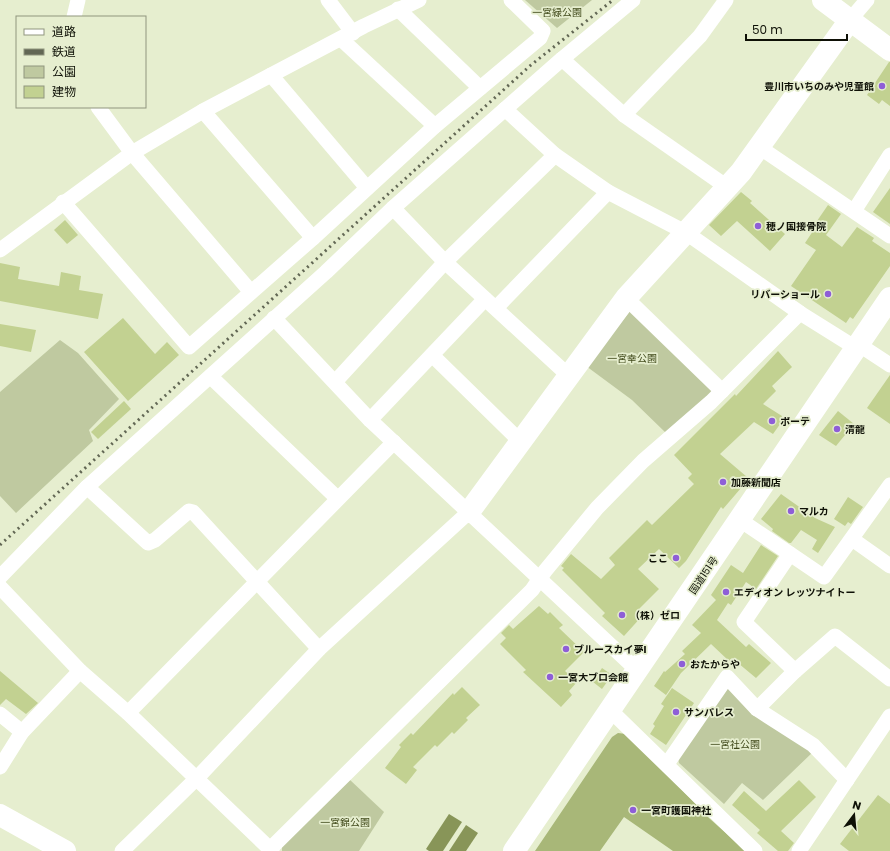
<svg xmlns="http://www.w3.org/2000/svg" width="890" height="851" viewBox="0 0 890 851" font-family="Poppins,'Noto Sans JP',sans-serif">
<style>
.green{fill:#bfc9a0}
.forest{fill:#a8b778}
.water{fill:#889558}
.building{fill:#c2d191}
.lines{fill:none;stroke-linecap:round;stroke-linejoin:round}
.street{stroke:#fff;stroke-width:15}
.secondary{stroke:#fff;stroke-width:22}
.highway{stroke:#fff;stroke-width:22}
.rail{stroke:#626754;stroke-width:3;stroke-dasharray:2 4;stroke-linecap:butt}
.poi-dot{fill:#8e5ed7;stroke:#e6eecf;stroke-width:1.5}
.labels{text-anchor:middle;stroke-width:3.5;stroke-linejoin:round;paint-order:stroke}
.park-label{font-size:10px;fill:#3f4819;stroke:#e6eecf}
.poi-label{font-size:10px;font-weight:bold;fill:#0e1006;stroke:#e6eecf;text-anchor:start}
.street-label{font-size:10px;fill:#0e1006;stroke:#e6eecf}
</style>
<rect width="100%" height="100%" fill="#e6eecf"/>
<g class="green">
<path d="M525 0H592L557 28Z"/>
<path d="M631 310 711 388 712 395 666 433 632 400 586 366Z"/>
<path d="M60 340 78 353 119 399 89 430 93 441 16 513 0 496V392Z"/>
<path d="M725 687 731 688 814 751 763 800 742 783 724 804 679 763 678 758Z"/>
<path d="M349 779 384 812 359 851H282V846Z"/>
</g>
<path class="forest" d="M618 733 626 734 634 740 709 818 746 851H673L624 817 600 851H535L612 737Z"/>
<g class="water">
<path d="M449 814 462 822 443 851H429L426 849Z"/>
<path d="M466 825 478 833 466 851H449Z"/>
</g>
<g class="building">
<path d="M889 62H890V106L882 100 879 104 867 95Z"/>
<path d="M890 188V224L873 212Z"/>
<path d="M741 192 752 201 750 203 785 234 770 251 737 221 721 236 709 225Z"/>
<path d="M828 205 841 214 826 235 842 247 857 227 874 238 872 241 890 253V266L853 319 850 317 846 323 791 286 816 250 805 243 819 222 817 221Z"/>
<path d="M65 220 78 235 67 244 54 230Z"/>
<path d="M0 263 20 267 18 279 59 286 61 272 81 276 79 290 103 294 98 319 0 301Z"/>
<path d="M123 318 155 354 167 342 179 355 128 401 84 352Z"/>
<path d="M0 324 36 330 31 352 0 346Z"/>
<path d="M778 351 792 367 772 386 776 391 763 404 782 416 781 419 783 420 773 434 754 422 720 454 747 477 739 486 741 488 723 509 721 507 686 561 679 568 659 549 638 569 659 589 638 610 643 615 624 636 602 616 605 613 562 570 564 568 561 566 571 554 601 579 615 565 609 558 647 520 652 525 694 484 688 478 692 474 674 455 735 394 736 396Z"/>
<path d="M890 375V424L867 408Z"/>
<path d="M124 401 131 409 98 439 91 432Z"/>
<path d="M838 411 854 424 836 446 819 435Z"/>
<path d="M781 494 815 518 835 527 818 553 812 549 817 540 801 530 791 543H789L772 531 773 529 761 519Z"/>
<path d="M848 497 863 507 851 524 848 522 845 526 834 519Z"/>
<path d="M761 545 778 556 756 589 746 582 731 605 728 603 717 620 746 647 749 644 771 663 756 678 732 658 729 661 711 644 681 673 666 695 654 686 664 671 665 672 685 654 682 651 701 633 692 625 716 600 711 595 731 565 743 573Z"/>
<path d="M539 606 548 614 550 612 563 625 559 628 584 652 565 671 577 682 569 691 572 695 561 707 523 672 526 670 500 644 506 638 501 633 509 625 513 629Z"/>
<path d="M602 668 612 675 602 689 593 682Z"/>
<path d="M0 671 38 703 26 714 6 699 0 705Z"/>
<path d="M462 687 480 705 466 718 468 720 454 734 452 732 437 747 435 745 413 767 417 770 406 784 385 768 401 747 399 745 411 733 413 735 453 693 454 695Z"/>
<path d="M672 688 694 703 666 745 650 734 655 726 653 724 664 706 661 704Z"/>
<path d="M799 780 816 797 781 831 794 843 788 851H778L757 833 760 830 732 805 744 791 766 811Z"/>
<path d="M878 795 890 804V851H849L840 844Z"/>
</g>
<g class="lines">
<g class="street">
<path d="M328 0 353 33"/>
<path d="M398 9 480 88"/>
<path d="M74 17 78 0"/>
<path d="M850 20 867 0"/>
<path d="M341 39 435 126"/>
<path d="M562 59 624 115 727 187"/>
<path d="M271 75 367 188"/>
<path d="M98 107 132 153 251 292"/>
<path d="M505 109 555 155 608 192"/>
<path d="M203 111 313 238"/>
<path d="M624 115 700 36 726 0"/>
<path d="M759 147 890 236"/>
<path d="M63 202 189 347 313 238 435 126 540 38 543 31 511 0"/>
<path d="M393 208 445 262 569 376"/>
<path d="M854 211 890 155"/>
<path d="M0 250 132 153 203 111 364 26 419 0"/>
<path d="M626 298 722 391"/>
<path d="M496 308 608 192 685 232 800 313 856 348"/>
<path d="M274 318 370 420 637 670"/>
<path d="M858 344 890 365"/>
<path d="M432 355 521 442"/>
<path d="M211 377 337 498"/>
<path d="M335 382 445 262 555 155"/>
<path d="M370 420 485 299"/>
<path d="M87 487 148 543 155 540 189 511 193 512 319 649"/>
<path d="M740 520 824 577 890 485"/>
<path d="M852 539 890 566"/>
<path d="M790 554 744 622 795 671"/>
<path d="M0 577 87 487 326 272 393 208 562 59 633 0"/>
<path d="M0 587 80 671 128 713 272 851"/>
<path d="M757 709 795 671 835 636 890 679"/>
<path d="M610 710 755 851"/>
<path d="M128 713 394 442"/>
<path d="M0 714 22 732"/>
<path d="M667 764 727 677 757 709 813 745 847 780"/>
<path d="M0 767 22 732 80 671"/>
<path d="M270 849 532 590 545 571 597 508 643 461 711 402 800 313"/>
<path d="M122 851 197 778 319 649 469 512"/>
<path d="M799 851 890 716"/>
</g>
<g class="secondary">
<path d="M823 0 890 50"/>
<path d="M469 512 626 298 741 172 850 20"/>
<path d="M0 815 65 851"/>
</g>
<path class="highway" d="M514 851 890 298"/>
<path class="rail" d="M0 545 531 65 613 0"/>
</g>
<g class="poi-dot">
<circle cx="882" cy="86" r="4"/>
<circle cx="758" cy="226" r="4"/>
<circle cx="828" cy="294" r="4"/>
<circle cx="772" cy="421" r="4"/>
<circle cx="837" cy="429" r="4"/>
<circle cx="723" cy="482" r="4"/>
<circle cx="791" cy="511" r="4"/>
<circle cx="676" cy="558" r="4"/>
<circle cx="726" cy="592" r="4"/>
<circle cx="622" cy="615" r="4"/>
<circle cx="566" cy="649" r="4"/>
<circle cx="682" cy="664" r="4"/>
<circle cx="550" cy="677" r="4"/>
<circle cx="676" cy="712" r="4"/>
<circle cx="633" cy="810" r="4"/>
</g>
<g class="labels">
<g class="park-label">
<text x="557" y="16">一宮緑公園</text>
<text x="632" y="362">一宮幸公園</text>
<text x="735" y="748">一宮社公園</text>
<text x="345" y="826">一宮錦公園</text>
</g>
<g class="poi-label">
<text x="874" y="90" text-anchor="end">豊川市いちのみや児童館</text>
<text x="766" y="230">穂ノ国接骨院</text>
<text x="820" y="298" text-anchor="end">リバーショール</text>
<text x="780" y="425">ポーテ</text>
<text x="845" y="433">清龍</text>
<text x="731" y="486">加藤新聞店</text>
<text x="799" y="515">マルカ</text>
<text x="668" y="562" text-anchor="end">ここ</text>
<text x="734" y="596">エディオン レッツナイトー</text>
<text x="630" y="619">（株）ゼロ</text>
<text x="574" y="653">ブルースカイ夢I</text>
<text x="690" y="668">おたからや</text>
<text x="558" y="681">一宮大ブロ会館</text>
<text x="684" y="716">サンパレス</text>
<text x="641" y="814">一宮町護国神社</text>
</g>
<g class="street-label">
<text transform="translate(703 575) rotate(-56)" y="4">国道151号</text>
</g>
</g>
<rect x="16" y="16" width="130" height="92" fill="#e6eecf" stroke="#90957f"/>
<rect x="24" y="29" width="20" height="6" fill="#ffffff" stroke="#90957f"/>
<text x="52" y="36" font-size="12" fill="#0e1006">道路</text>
<rect x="24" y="49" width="20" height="6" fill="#626754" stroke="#90957f"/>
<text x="52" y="56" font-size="12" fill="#0e1006">鉄道</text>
<rect x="24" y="66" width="20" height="12" fill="#bfc9a0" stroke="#90957f"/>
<text x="52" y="76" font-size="12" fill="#0e1006">公園</text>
<rect x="24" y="86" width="20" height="12" fill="#c2d191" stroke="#90957f"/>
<text x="52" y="96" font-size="12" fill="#0e1006">建物</text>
<g transform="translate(854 815) rotate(16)" stroke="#e6eecf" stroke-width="3" paint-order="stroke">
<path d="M0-3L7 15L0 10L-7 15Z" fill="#0e1006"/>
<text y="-6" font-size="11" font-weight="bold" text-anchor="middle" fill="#0e1006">N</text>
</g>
<path d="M746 34v6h101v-6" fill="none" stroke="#0e1006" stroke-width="2"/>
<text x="752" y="34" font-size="12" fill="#0e1006" stroke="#e6eecf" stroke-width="3" paint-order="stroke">50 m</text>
</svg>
